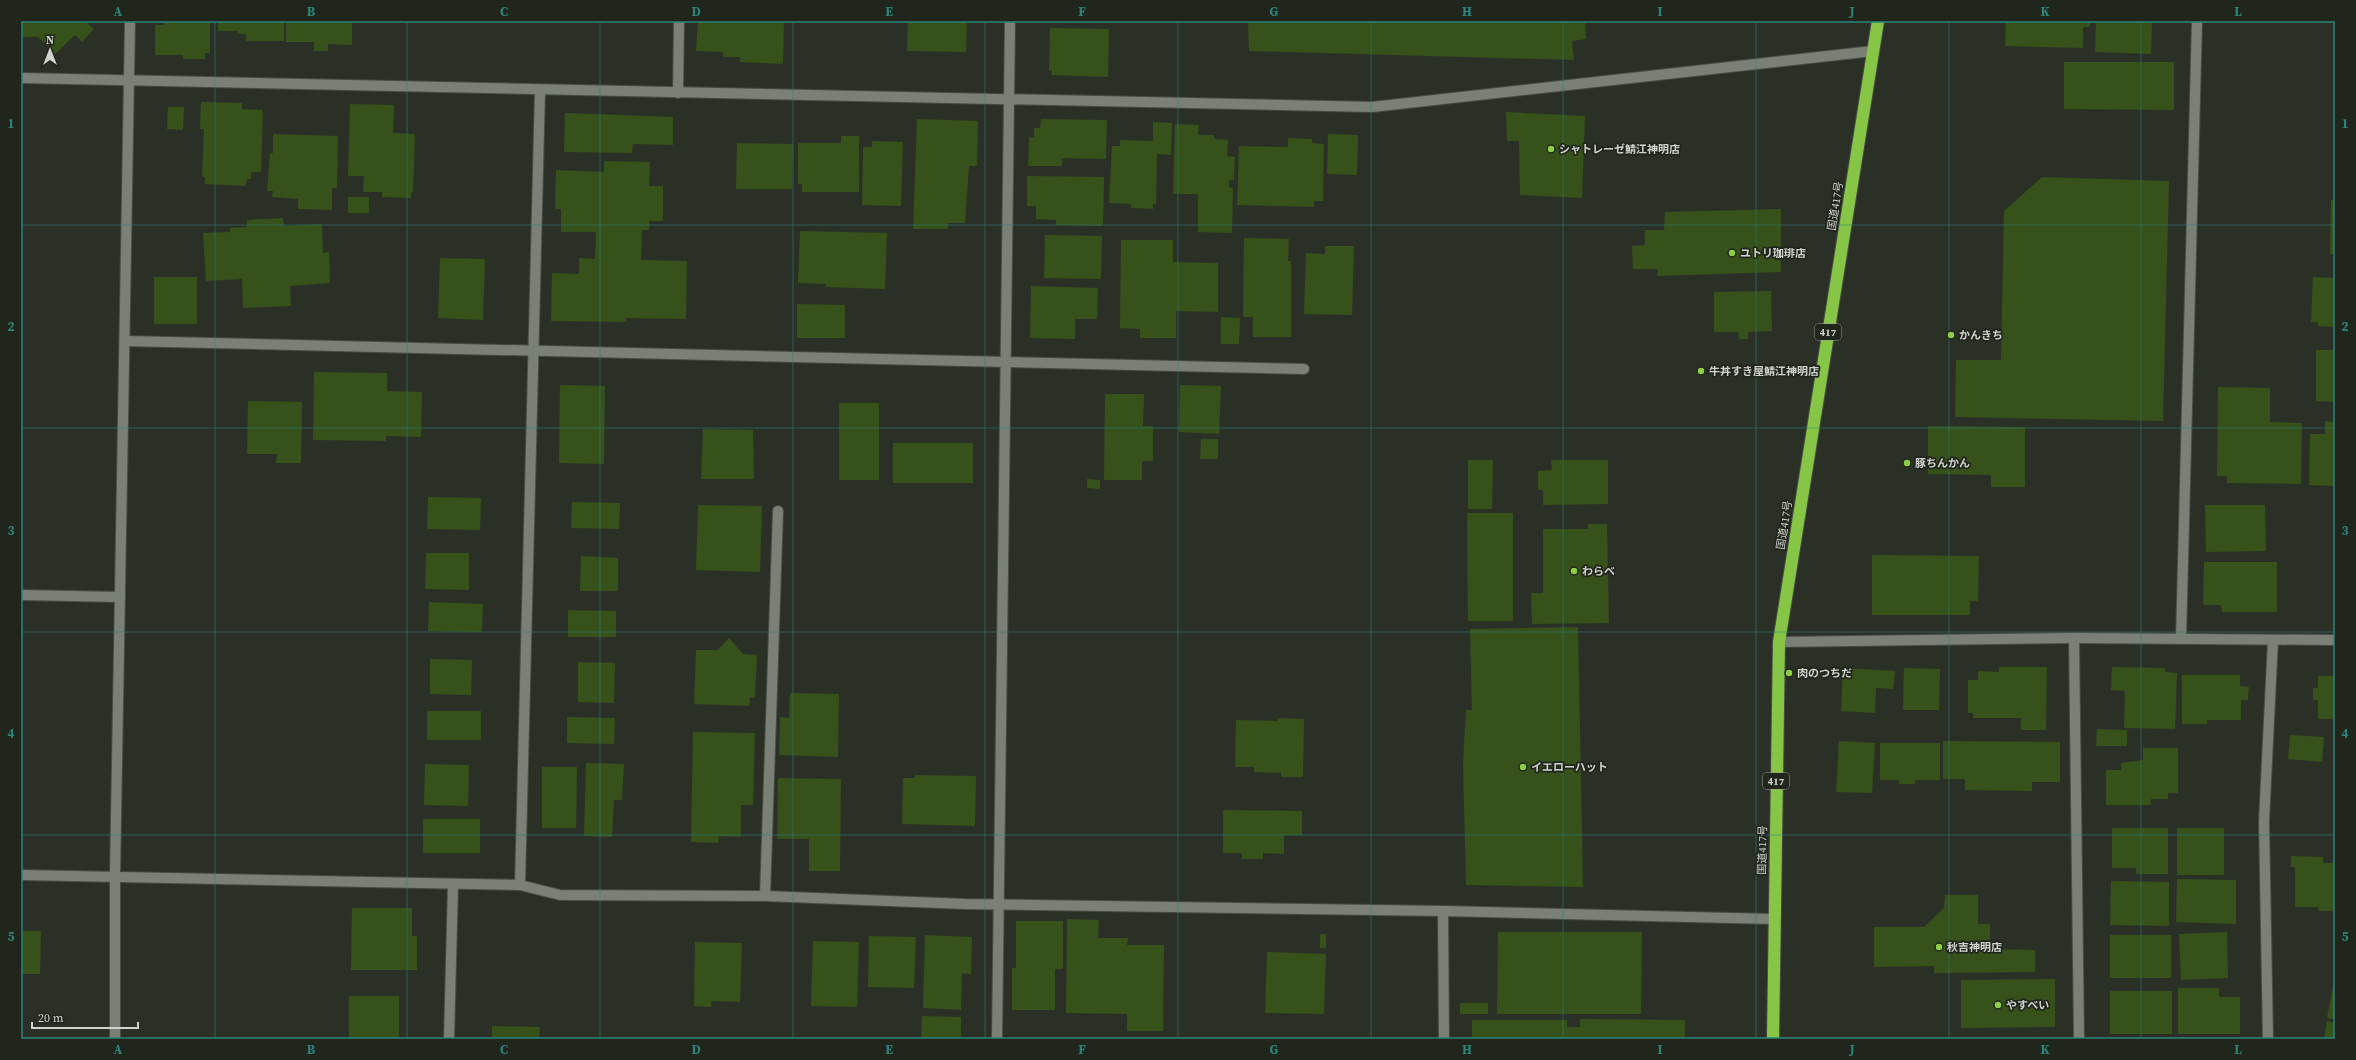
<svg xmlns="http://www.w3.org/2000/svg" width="2356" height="1060" viewBox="0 0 2356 1060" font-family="'Source Serif 4','Noto Sans JP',serif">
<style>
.building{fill:#37511b}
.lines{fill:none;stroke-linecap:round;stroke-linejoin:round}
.minor-casing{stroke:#484c45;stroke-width:12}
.highway-casing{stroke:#484c45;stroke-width:14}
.minor{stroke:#7a8075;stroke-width:10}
.highway{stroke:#87c546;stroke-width:12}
.grid{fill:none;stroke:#2c847c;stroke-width:1;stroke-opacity:0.55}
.poi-dot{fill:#8cce45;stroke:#21261d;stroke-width:1.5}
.labels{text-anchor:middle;stroke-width:3.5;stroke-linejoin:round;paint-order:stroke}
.shield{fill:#21261d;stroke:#9b9e98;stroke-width:1}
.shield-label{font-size:10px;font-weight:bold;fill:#cfd2cd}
.poi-label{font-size:11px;font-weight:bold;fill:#cfd2cd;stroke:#21261d;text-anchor:start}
.street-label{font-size:11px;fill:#cfd2cd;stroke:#21261d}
.neatline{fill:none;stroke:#2c847c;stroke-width:1.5}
.grid-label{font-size:13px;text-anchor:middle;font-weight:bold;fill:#2c847c}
</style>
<rect width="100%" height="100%" fill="#2b3027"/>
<g class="building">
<path d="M21 21H89L87 23 94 29 82 42 75 35 55 54 38 37H21Z"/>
<path d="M164 21H210V53H205V59H183V55H155V25H164Z"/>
<path d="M218 21H282L284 22V41H246V34H238V31H218Z"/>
<path d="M286 21H352V45L328 44V51H314V42H286Z"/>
<path d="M698 21H784L783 64 740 62V57H723V52L696 51Z"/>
<path d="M908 21 967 22 966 52 907 51Z"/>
<path d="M1248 21H1585L1586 39 1572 41 1574 60 1249 51Z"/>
<path d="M2006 21H2090V27H2083V48L2005 46Z"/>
<path d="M2096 21H2152L2151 54 2095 52Z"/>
<path d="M1050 28 1109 29 1108 77 1051 75 1052 71H1049Z"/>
<path d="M2064 62H2174V110L2064 109Z"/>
<path d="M201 102 242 103V109L263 110 261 172H251V179H247L246 186 205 184V177H202L204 129H200Z"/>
<path d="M350 104 394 105 393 133 415 134 413 192H411V198L382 197V192H363L364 176H348Z"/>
<path d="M168 107H184L183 130 167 129Z"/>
<path d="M1506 112 1585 116 1582 198 1520 195 1519 141H1507Z"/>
<path d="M565 113 673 117V145L633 144 632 153 564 152Z"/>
<path d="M917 119 978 121 977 166H969L965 223H948V229H913Z"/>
<path d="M1041 119 1107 120 1106 159 1062 158V166H1028L1029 137 1034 138V128H1040Z"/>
<path d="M1153 122 1172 123 1171 155 1157 154 1156 204H1153V209L1131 208V204L1109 203 1112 146H1120V140L1153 141Z"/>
<path d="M1175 124 1199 125 1198 135H1214V139L1228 140 1227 156 1235 157 1234 180H1229V187L1233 188 1232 233 1198 232V194H1173Z"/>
<path d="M273 134 338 136 337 188H332V210L298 209V199L272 197 273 191H267L270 153H273Z"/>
<path d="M1328 134 1358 135 1357 175 1327 174Z"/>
<path d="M841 136H859V192H802V184H798V143H841Z"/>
<path d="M1288 138 1312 139V143L1324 144 1323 201H1314V207L1237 205 1239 146 1288 147Z"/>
<path d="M872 141 903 142 901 206 862 205 863 147H872Z"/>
<path d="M737 143 793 144 792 189H736Z"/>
<path d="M604 161 650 162 649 186H663V221H649V230H642L641 260 687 261 686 319 626 318V322L551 321 552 273 579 274V258L595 259 596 232H561V209H555L556 170 604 172Z"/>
<path d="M1027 176 1104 177 1103 226 1056 225V220L1036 219V206H1027Z"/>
<path d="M2042 177 2169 181 2163 421 1955 417 1956 360H2001L2004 211Z"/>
<rect x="348" y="197" width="21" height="16"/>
<path d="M2331 200H2335V254H2330Z"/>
<path d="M1781 209V272L1657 276 1658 269H1633L1632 246 1645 245V230H1664L1665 212Z"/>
<path d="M283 218 284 226 322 224 323 253 329 252 330 283 290 286 291 306 243 308 242 279 206 281 203 233 230 232V228L247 227V220Z"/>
<path d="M800 231 887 233 885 289 826 287V284L798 283Z"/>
<path d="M1045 235 1102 236 1101 279 1044 278Z"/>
<path d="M1244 238 1289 239 1288 261H1291V337H1253V317H1243Z"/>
<path d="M1121 240H1173V262L1218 263V312L1176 311V338H1140V329L1120 328Z"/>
<path d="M1325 246H1354L1352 315 1304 314 1306 253 1325 254Z"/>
<path d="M440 258 485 259 483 320 438 318Z"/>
<rect x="154" y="277" width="43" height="47"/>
<path d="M2313 277 2335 278V327L2318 326V322H2311Z"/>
<path d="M1031 286 1098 288 1097 319H1075V339L1030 338Z"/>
<path d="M1771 291 1772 331 1748 332V339H1739L1738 332H1714V292Z"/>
<path d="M797 304 845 305V338H797Z"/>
<path d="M1221 317 1240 318 1239 344H1221Z"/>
<path d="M2316 350H2335V402L2316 401Z"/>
<path d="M314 372 387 373V391L422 392 421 437 386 436V441L313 440Z"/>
<path d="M560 385 605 386 604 464 559 463Z"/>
<path d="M1180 385 1221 386 1219 434 1179 432Z"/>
<path d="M2218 387 2270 388V422L2302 423 2301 484 2227 483V476H2217Z"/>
<path d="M1105 394H1144L1143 426H1153V461H1142V480H1104Z"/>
<path d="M248 401 302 402 301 463H276L277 454H247Z"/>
<rect x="839" y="403" width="40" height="77"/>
<path d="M2325 421 2335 422V486L2309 485 2310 434H2325Z"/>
<path d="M1928 426 2025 427V487H1991V475L1928 474Z"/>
<path d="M703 429 753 430 754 479H701Z"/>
<path d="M1201 439H1218V459H1200Z"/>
<rect x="893" y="443" width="80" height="40"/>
<path d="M1468 460H1493L1492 509H1468Z"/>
<path d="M1551 460H1608V504L1543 505V490H1538V471L1552 470Z"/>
<path d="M1087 479 1100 480V489L1087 488Z"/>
<path d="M428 497 481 498 480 530 427 529Z"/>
<path d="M572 502 620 503 619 529 571 528Z"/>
<path d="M698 505 762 506 760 572 696 570Z"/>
<path d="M2205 505H2265L2266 551 2206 552Z"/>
<path d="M1467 513H1513V621H1468Z"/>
<path d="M1588 524H1607L1609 623 1532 624 1531 593H1543V529H1588Z"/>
<path d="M426 553H469V590L425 589Z"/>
<path d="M1872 555 1979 556 1978 601H1970V615H1872Z"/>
<path d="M581 556 618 558V591H580Z"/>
<path d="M2204 562H2277V612H2222L2221 605H2203Z"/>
<path d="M429 602 483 604 482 632 428 631Z"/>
<path d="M568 610 616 611V637H568Z"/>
<path d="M1578 627 1583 887 1466 885 1463 763 1466 710H1472L1470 629Z"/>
<path d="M729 638 743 654 757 655 755 698 750 697 749 706 694 704 696 650H718Z"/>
<path d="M430 659 472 660 471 695 430 694Z"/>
<path d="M578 662 615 663 614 703 578 702Z"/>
<path d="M1999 667H2047L2046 730H2021V718H1973V713H1968V680H1978V671L1999 672Z"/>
<path d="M2112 667 2165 668V672L2177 673 2175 729 2124 728 2125 691 2111 690Z"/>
<path d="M1843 668 1895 671 1893 689 1876 688 1875 713 1841 711Z"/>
<path d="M1904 668 1940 669 1939 710H1903Z"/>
<path d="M2182 675H2240V686L2249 687 2248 700H2241V720H2207V724H2182Z"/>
<path d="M2318 676H2335V719H2318V700H2313V688H2318Z"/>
<path d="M790 693 839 694 838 757 779 755 780 717 789 718Z"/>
<rect x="427" y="711" width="54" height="29"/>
<path d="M567 717 615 718 614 744 567 743Z"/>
<path d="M1278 718 1304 719 1303 777H1281V773L1254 772V767H1235L1236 720 1278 721Z"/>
<path d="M2097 729 2127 730V746H2096Z"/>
<path d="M693 732 755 733 753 805H741V837L719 836 718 843 691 842Z"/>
<path d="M2290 735 2324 737 2322 762 2288 759Z"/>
<path d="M1839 741 1875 743 1872 793 1836 792Z"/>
<path d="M1943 741 2060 742V782H2032V791L1965 790V779H1943Z"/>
<path d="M1880 743H1940V780H1915V784H1899V780H1880Z"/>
<path d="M2143 748H2178V793H2168V799H2151V805H2106V770H2121V763L2143 760Z"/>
<path d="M586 763 624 764 622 800H614L612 837 584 836Z"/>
<path d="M425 764 469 765 468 806 424 805Z"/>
<path d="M542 767H577L576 828H542Z"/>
<path d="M915 775 976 776 975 826 902 824 903 778H915Z"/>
<path d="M778 778 841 779 840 871H809V839H777Z"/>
<path d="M1223 810 1302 811V835H1284V854L1263 853V859H1242V853H1223Z"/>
<rect x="423" y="819" width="57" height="34"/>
<path d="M2112 828H2168V874H2136V868H2112Z"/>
<rect x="2177" y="828" width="47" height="47"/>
<path d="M2291 856 2323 857V863H2335V911H2319L2318 907H2295V867H2291Z"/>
<path d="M2177 879 2236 880V924L2176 922Z"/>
<path d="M2111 881 2169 882V926L2110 925Z"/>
<path d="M1945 895H1978V924H1990V949L2035 950V972L1934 973V966L1874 967V927H1924L1944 908Z"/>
<path d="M352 908H412V936H417V970H351Z"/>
<path d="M1067 919 1099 920 1098 938H1128L1127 945H1164L1163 1031H1127V1014L1066 1013Z"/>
<path d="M1016 921H1063V969H1055V1010H1012V968H1016Z"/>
<path d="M21 931H41L40 974H21Z"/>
<path d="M1498 932H1642L1641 1014H1497Z"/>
<path d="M2227 932 2228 978 2181 980 2179 934Z"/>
<rect x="1320" y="934" width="6" height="14"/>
<path d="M925 935 972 937 971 974 962 973 961 1010 923 1008Z"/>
<rect x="2110" y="935" width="61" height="43"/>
<path d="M869 936 916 937 914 988 868 987Z"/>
<path d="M813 941 859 942 857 1007 811 1006Z"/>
<path d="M695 942 742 943 740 1002 711 1001V1007L694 1006Z"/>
<path d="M1267 952 1326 954 1324 1014 1265 1013Z"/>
<path d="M2335 977V1019L2327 1018Z"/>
<path d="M2055 979V1027L1961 1028V980Z"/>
<path d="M2178 988H2219V997H2240V1034H2178Z"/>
<rect x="2110" y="991" width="62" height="43"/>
<rect x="349" y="996" width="50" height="43"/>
<rect x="1460" y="1003" width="28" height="11"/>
<path d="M922 1016 961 1017V1039H921Z"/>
<path d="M1580 1019 1685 1020V1039H1472V1020H1567V1027H1580Z"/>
<path d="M2327 1021 2335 1023V1039H2324Z"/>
<path d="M492 1026 540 1027 539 1039H492Z"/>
</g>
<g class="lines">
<defs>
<g id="minor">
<path d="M21 78 1372 107 1873 51"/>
<path d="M678 93 679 21"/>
<path d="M125 341 1304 369"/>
<path d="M21 595 120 597"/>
<path d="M2074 638 2079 1039"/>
<path d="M2181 639 2197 21"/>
<path d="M1779 642 2074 638 2335 640"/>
<path d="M21 875 520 885 560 895 765 896 965 904 1443 911 1773 919"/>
<path d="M520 885 540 90"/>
<path d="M765 896 778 511"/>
<path d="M1443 911 1444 1039"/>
<path d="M115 1039V876L130 21"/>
<path d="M449 1039 453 884"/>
<path d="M997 1039 1010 21"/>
<path d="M2268 1039 2264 821 2273 640"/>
</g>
<path id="highway" d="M1773 1039 1779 642 1878 21"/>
</defs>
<use href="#minor" class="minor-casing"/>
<use href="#highway" class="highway-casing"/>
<use href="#minor" class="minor"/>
<use href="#highway" class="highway"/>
</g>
<path class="grid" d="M215 21V1039M407 21V1039M600 21V1039M793 21V1039M985 21V1039M1178 21V1039M1371 21V1039M1563 21V1039M1756 21V1039M1949 21V1039M2141 21V1039M21 225H2335M21 428H2335M21 632H2335M21 835H2335"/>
<g class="poi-dot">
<circle cx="1551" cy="149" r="4"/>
<circle cx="1732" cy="253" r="4"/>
<circle cx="1951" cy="335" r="4"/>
<circle cx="1701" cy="371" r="4"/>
<circle cx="1907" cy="463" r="4"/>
<circle cx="1574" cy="571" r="4"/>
<circle cx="1789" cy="673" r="4"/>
<circle cx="1523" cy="767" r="4"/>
<circle cx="1939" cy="947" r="4"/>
<circle cx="1998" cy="1005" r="4"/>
</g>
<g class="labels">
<g class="shield">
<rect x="1815" y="324" width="26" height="16" rx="3"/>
<rect x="1763" y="773" width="26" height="16" rx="3"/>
</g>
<g class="shield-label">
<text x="1828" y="336">417</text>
<text x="1776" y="785">417</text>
</g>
<g class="poi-label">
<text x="1559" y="153">シャトレーゼ鯖江神明店</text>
<text x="1740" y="257">ユトリ珈琲店</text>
<text x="1959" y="339">かんきち</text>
<text x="1709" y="375">牛丼すき屋鯖江神明店</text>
<text x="1915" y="467">豚ちんかん</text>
<text x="1582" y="575">わらべ</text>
<text x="1797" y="677">肉のつちだ</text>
<text x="1531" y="771">イエローハット</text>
<text x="1947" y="951">秋吉神明店</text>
<text x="2006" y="1009">やすべい</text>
</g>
<g class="street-label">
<text transform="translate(1835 206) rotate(-81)" y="4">国道417号</text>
<text transform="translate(1784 525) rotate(-81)" y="4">国道417号</text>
<text transform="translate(1762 850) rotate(-89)" y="4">国道417号</text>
</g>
</g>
<rect width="2356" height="1060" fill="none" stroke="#21261d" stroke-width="44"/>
<g transform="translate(50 50)" stroke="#21261d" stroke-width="3" paint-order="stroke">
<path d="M0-3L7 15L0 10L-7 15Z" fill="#cfd2cd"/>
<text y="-6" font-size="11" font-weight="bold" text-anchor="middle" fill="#cfd2cd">N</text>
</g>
<path d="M32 1022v6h106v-6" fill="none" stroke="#cfd2cd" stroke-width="2"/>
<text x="38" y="1022" font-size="12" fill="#cfd2cd" stroke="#21261d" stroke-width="3" paint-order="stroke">20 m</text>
<rect x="22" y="22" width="2312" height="1016" class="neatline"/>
<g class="grid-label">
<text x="118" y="16">A</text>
<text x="311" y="16">B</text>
<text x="504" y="16">C</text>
<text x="696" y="16">D</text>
<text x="889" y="16">E</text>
<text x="1082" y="16">F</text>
<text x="1274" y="16">G</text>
<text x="1467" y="16">H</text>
<text x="1660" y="16">I</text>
<text x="1852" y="16">J</text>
<text x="2045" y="16">K</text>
<text x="2238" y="16">L</text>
<text x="11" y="128">1</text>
<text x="2345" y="128">1</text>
<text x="11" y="331">2</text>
<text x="2345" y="331">2</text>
<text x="11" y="535">3</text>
<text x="2345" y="535">3</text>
<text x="11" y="738">4</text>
<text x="2345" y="738">4</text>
<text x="11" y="941">5</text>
<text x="2345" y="941">5</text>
<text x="118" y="1054">A</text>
<text x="311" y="1054">B</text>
<text x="504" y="1054">C</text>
<text x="696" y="1054">D</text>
<text x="889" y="1054">E</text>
<text x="1082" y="1054">F</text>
<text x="1274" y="1054">G</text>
<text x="1467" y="1054">H</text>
<text x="1660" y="1054">I</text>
<text x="1852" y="1054">J</text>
<text x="2045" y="1054">K</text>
<text x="2238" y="1054">L</text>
</g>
</svg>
